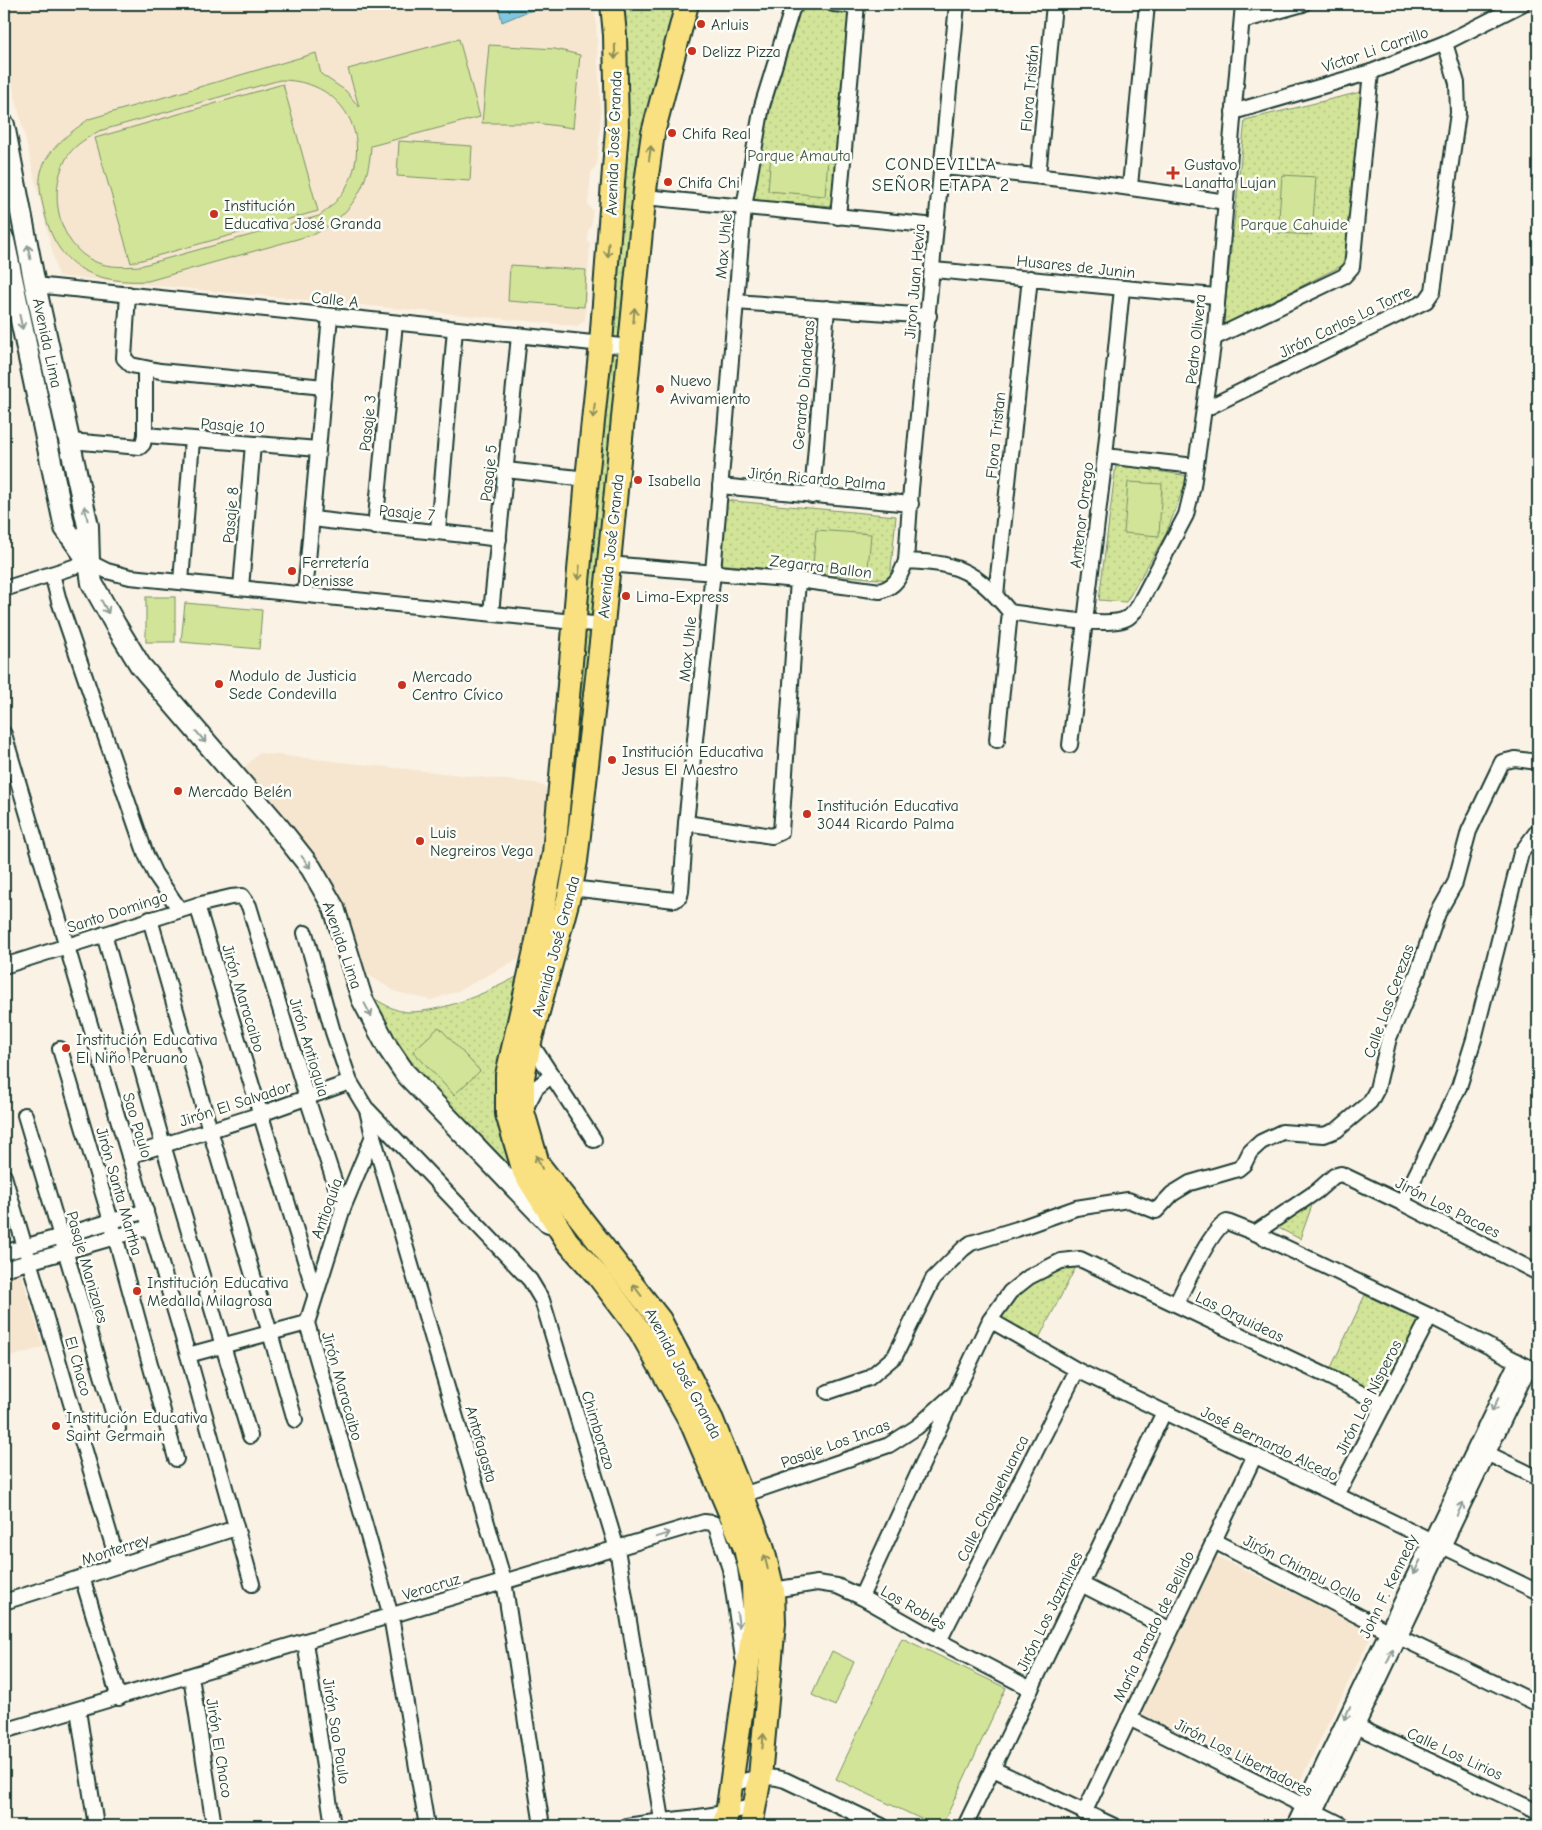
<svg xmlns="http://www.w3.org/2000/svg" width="1542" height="1830" viewBox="0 0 1542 1830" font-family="'Comic Neue',sans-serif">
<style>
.built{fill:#f6e6cf}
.park{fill:url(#park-dots);stroke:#789066}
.pitch{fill:#d2e498;stroke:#789066;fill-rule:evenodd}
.water{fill:#7ec7de;stroke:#58909a}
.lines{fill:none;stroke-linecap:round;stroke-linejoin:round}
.minor-casing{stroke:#1f3d34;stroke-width:18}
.secondary-casing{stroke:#1f3d34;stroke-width:24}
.primary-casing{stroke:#1f3d34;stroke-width:26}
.minor{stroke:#fdfcf7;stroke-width:14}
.secondary{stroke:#fdfcf7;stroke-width:20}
.primary{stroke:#f9e181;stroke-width:22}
.oneway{stroke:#8c8f5a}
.oneway2{stroke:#8e9c96}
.poi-dot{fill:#c8321e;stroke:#fdfcf7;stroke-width:2}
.labels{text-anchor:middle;stroke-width:5;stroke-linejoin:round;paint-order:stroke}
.poi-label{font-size:16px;fill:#1f3d34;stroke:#fdfcf7;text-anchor:start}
.street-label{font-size:16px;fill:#1f3d34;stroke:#fdfcf7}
.park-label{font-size:16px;fill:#435e48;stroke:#fdfcf7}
.neighbourhood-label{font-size:18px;letter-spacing:1px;fill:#1f3d34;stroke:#fdfcf7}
</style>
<defs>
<pattern id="park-dots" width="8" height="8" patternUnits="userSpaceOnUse" patternTransform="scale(1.25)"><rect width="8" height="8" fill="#d2e498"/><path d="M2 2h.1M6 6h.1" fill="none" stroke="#b4c484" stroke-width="1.8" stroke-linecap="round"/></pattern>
</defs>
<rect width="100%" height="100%" fill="#faf2e5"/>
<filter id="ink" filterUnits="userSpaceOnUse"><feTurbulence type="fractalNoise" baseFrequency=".02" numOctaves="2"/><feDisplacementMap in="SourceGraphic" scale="10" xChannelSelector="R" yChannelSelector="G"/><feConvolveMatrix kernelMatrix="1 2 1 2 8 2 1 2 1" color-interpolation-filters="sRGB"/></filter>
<g filter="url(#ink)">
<g class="built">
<path d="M4 4H595L601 115 597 164 591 173 588 205 593 211 591 226 588 231V241L590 245 585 321 577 326 58 276 4 49Z"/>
<path d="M259 753 535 783 548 788 528 954 458 991 431 1000 396 992 363 972 339 895 243 769Z"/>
<path d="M21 1273 43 1347 4 1359V1278Z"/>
<path d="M1216 1556 1373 1632 1297 1787 1139 1713Z"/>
</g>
<g class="park">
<path d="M617 4H681L606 496 576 764 568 762Z"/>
<path d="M801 6 851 11 832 206 754 200 762 144 772 102Z"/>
<path d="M1365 91 1349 262 1223 326 1245 120Z"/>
<path d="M1116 464 1188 476 1166 534 1126 602 1099 600Z"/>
<path d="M723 500 896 516 890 580 718 564Z"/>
<path d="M524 973 523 1182 415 1079 370 996C382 1003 395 1012 409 1012 445 1012 493 990 524 973Z"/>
<path d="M1317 1191 1300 1239 1269 1223Z"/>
<path d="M1078 1263 1039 1338 997 1316 1024 1286Z"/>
<path d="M1365 1295 1423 1323 1385 1400 1328 1374Z"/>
</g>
<g class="pitch">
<path d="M459 39 480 117 371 146C369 187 351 215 315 234L148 281C93 284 56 267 44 210 41 198 38 184 41 172 47 149 71 132 89 119L316 53 321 74 346 91 359 107 348 69ZM280 80C362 80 383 172 319 216L140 266C123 267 103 268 88 258 55 237 48 185 69 154 76 144 89 137 99 131Z"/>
<path d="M489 45 555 49 580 55 573 128 536 123H482Z"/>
<path d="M283 84 318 211 131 263 95 138Z"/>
<path d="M399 141 472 146 470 181 397 176Z"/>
<path d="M771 153 828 158 825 196 768 191Z"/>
<path d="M1282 175 1316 177 1312 235 1278 233Z"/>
<path d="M510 265 586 270 584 307 508 301Z"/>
<path d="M1128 482 1162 484 1159 536 1124 533Z"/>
<path d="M816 530 871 534 868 569 813 564Z"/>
<rect x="146" y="597" width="29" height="45"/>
<path d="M185 603 262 610 259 649 181 642Z"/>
<path d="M439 1027 480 1071 454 1095 413 1051Z"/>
<path d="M902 1638 1006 1688 942 1826H936L836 1779Z"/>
<path d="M832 1651 854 1662 835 1706 812 1695Z"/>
</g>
<path class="water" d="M498 4H552V6L526 12 502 22Z"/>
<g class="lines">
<defs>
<g id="minor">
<path d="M833 4 857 6"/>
<path d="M1242 21 1303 4"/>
<path d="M1233 112 1371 72 1445 43 1522 4"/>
<path d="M942 167C1038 175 1131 187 1226 202"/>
<path d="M1038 176 1054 4"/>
<path d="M1130 186 1147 4"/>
<path d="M645 197 936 226"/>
<path d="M838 217 857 4"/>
<path d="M933 270C1027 278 1122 289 1216 296"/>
<path d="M35 285 631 347"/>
<path d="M128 294 124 358 131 365 160 371 324 387"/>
<path d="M736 302 929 316"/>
<path d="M1214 338 1344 276 1352 267 1371 72"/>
<path d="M1205 409 1426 301 1433 291 1458 113 1457 83 1445 43"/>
<path d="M145 435 318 449"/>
<path d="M70 441 140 447 143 444 145 435V369"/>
<path d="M1105 456 1195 466"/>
<path d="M506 470 587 479"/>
<path d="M720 486 911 504"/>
<path d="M812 496 827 308"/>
<path d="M313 519C375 527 437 531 499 539"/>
<path d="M375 527 395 323"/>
<path d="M438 531 455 329"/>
<path d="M906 561 911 489 957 4"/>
<path d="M608 564 798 580 880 591C897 586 900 576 906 561 920 562 936 562 949 566 975 572 993 592 1010 612 1032 615 1111 629 1127 618 1130 617 1133 612 1136 610L1186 515 1193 486 1214 338 1243 4"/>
<path d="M52 574 59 601 146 855 155 874 180 910"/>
<path d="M181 582 192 440"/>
<path d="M241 588 253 444"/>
<path d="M4 589 89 562 107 571 130 577 603 625"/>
<path d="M305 594 330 316"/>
<path d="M996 595 1030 278"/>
<path d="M491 613 519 336"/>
<path d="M4 734 188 1355 252 1584"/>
<path d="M997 740 1010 612"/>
<path d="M1070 745 1105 456 1122 289"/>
<path d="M686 823 772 836 781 832 798 580"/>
<path d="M571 888 675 900 680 896 681 891 686 823 713 572 744 207 762 106 792 9 797 4"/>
<path d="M197 905 315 1293"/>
<path d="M150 919 210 1130 270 1333 295 1420"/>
<path d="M305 933 333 1032 350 1082 367 1110 373 1136 504 1581 542 1826"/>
<path d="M104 934 163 1145 250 1436"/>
<path d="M4 966 197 905 231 897 242 896 249 906 307 1098 343 1208"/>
<path d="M530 1042 594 1140"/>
<path d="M60 1049 111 1221 176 1459"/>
<path d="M526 1107 536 1088 552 1075"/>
<path d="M368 1110 530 1280 542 1300 617 1549 662 1820 661 1826"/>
<path d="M25 1115 118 1429"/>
<path d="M373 1136 343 1208 307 1323 391 1616 427 1826"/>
<path d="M129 1156 261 1114 350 1082"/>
<path d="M4 1176 119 1566"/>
<path d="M1402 1203 1459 1087 1474 1039 1521 853 1538 830"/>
<path d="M1255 1233 1317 1191 1334 1176 1341 1174 1402 1203 1538 1273"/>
<path d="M4 1253 146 1211"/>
<path d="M4 1269 150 1227"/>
<path d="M1176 1304C1184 1288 1212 1227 1227 1222L1255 1233 1430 1316 1538 1372"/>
<path d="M990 1320 1077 1370 1538 1592"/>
<path d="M188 1355 307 1323"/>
<path d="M828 1392 869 1378 895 1356 933 1279 963 1249 971 1243 1017 1229 1076 1208 1128 1200 1156 1211 1172 1194 1190 1183 1238 1169 1244 1164 1250 1152 1261 1142 1282 1132 1324 1135 1337 1130 1370 1102 1377 1089 1389 1038 1417 974 1438 913 1455 883 1469 831 1502 762 1515 759 1538 762"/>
<path d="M1478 1449 1538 1478"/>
<path d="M743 1495 889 1445 917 1427 956 1392 990 1320 1010 1292 1029 1277 1061 1261 1080 1259 1327 1376 1384 1405"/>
<path d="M1337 1495 1430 1316"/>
<path d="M1214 1541 1399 1637 1538 1704"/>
<path d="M82 1577 119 1698"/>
<path d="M1081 1584 1171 1630"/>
<path d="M773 1590 817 1583 837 1586 861 1597 939 1641 1031 1689"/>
<path d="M861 1597 953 1398"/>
<path d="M4 1602 236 1528"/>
<path d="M939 1641 1077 1370"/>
<path d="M305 1642 333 1826"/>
<path d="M191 1676 214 1826"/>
<path d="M78 1710 96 1826"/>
<path d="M1129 1718 1344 1826"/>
<path d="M1356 1726 1538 1812"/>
<path d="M4 1731 704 1522 713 1523 717 1529 730 1569 743 1658"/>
<path d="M993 1769 1114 1826"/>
<path d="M732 1784C750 1779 766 1774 785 1780L882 1826"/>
<path d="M1084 1813 1255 1455"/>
<path d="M627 1826C669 1819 713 1818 754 1806"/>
<path d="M965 1826 1164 1412"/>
<path d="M1294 1826 1517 1361"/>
<path d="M1309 1826 1529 1367"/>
<path d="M1536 1826 1538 1823"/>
</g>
<g id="secondary">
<path d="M4 125 35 285 88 526 89 562 92 583 115 624 140 665 273 820 311 868 334 908 362 999 388 1048 405 1073 549 1223"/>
<path d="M4 240 65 528 89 562"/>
</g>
<g id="primary">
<path d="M612 4 615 35 617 129 601 344 587 479 561 777 554 853 536 946 507 1075V1114L524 1172 567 1241 599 1277 640 1331 691 1422 745 1548 753 1584 754 1622 727 1814 723 1826"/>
<path d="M687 4 653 133 645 190 603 625 576 861 571 888 530 1042 523 1077V1112L538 1164 660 1320 712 1420 762 1545 773 1590 774 1623 760 1777 751 1826"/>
</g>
</defs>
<use href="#minor" class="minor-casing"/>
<use href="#secondary" class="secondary-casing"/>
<use href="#primary" class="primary-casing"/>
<use href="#minor" class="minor"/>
<use href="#secondary" class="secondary"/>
<use href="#primary" class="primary"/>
</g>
<defs><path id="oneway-shaft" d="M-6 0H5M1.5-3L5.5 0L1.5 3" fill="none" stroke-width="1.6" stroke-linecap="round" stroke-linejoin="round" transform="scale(1.25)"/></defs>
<g class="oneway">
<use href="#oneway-shaft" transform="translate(615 52) rotate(89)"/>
<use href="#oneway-shaft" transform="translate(650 153) rotate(-82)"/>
<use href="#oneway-shaft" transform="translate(608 250) rotate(94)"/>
<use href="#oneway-shaft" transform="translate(634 315) rotate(-85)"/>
<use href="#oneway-shaft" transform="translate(594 411) rotate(96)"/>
<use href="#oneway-shaft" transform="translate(579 573) rotate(95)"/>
<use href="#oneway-shaft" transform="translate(539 1162) rotate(-114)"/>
<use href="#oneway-shaft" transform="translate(637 1290) rotate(-127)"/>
<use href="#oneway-shaft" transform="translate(766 1562) rotate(-104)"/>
<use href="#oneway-shaft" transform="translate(763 1741) rotate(-85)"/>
</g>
<g class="oneway2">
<use href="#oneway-shaft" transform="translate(29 252) rotate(-101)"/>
<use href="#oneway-shaft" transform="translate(21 322) rotate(78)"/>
<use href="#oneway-shaft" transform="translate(86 513) rotate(-102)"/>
<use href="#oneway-shaft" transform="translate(105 607) rotate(61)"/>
<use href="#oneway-shaft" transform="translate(201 737) rotate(50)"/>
<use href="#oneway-shaft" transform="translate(306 862) rotate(53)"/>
<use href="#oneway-shaft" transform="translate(368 1010) rotate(62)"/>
<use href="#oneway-shaft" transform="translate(1495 1405) rotate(116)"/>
<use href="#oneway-shaft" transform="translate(1460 1509) rotate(-64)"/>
<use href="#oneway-shaft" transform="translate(663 1535) rotate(-17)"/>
<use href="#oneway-shaft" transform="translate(1417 1567) rotate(116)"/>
<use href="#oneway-shaft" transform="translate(738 1620) rotate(82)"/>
<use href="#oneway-shaft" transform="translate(1390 1656) rotate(-64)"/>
<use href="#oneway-shaft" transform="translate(1347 1713) rotate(115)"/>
</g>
</g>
<g class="poi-dot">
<circle cx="701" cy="24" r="5"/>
<circle cx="692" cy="51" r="5"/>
<circle cx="672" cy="133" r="5"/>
<path d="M1170.5 165.5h5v5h5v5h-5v5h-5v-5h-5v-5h5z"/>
<circle cx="668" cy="182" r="5"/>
<circle cx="214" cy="214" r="5"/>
<circle cx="660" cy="389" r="5"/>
<circle cx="638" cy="480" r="5"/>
<circle cx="292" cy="571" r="5"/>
<circle cx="626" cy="596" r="5"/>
<circle cx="219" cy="684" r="5"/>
<circle cx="402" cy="685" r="5"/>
<circle cx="612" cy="760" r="5"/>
<circle cx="178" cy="791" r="5"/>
<circle cx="807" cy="814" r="5"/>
<circle cx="420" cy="841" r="5"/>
<circle cx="66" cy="1048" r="5"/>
<circle cx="137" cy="1291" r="5"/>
<circle cx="56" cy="1426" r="5"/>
</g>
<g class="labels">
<g class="poi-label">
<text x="711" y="30">Arluis</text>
<text x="702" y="57">Delizz Pizza</text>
<text x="682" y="139">Chifa Real</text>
<text x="1184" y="170">Gustavo<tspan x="1184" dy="18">Lanatta Lujan</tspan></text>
<text x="678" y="188">Chifa Chi</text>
<text x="224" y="211">Institución<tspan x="224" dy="18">Educativa José Granda</tspan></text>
<text x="670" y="386">Nuevo<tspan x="670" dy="18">Avivamiento</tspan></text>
<text x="648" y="486">Isabella</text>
<text x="302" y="568">Ferretería<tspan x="302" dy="18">Denisse</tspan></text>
<text x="636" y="602">Lima-Express</text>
<text x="229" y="681">Modulo de Justicia<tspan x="229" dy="18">Sede Condevilla</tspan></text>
<text x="412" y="682">Mercado<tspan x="412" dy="18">Centro Cívico</tspan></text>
<text x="622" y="757">Institución Educativa<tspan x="622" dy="18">Jesus El Maestro</tspan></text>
<text x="188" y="797">Mercado Belén</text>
<text x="817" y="811">Institución Educativa<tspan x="817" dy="18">3044 Ricardo Palma</tspan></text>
<text x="430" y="838">Luis<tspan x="430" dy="18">Negreiros Vega</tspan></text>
<text x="76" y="1045">Institución Educativa<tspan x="76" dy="18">El Niño Peruano</tspan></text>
<text x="147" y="1288">Institución Educativa<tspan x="147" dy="18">Medalla Milagrosa</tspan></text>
<text x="66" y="1423">Institución Educativa<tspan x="66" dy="18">Saint Germain</tspan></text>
</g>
<g class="street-label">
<text transform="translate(1375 49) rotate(-19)" y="6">Víctor Li Carrillo</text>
<text transform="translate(1029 88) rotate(-85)" y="6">Flora Tristán</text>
<text transform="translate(613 143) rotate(-88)" y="6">Avenida José Granda</text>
<text transform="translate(723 246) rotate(-85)" y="6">Max Uhle</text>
<text transform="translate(1076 266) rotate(6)" y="6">Husares de Junin</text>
<text transform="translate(914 281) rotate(-85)" y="6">Jiron Juan Hevia</text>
<text transform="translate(335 299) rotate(6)" y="6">Calle A</text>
<text transform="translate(1345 321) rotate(-26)" y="6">Jirón Carlos La Torre</text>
<text transform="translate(1195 339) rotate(-84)" y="6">Pedro Olivera</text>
<text transform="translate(48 343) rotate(78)" y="6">Avenida Lima</text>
<text transform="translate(803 385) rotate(-85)" y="6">Gerardo Dianderas</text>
<text transform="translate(367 423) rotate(-84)" y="6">Pasaje 3</text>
<text transform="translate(233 425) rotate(4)" y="6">Pasaje 10</text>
<text transform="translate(995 435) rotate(-84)" y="6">Flora Tristan</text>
<text transform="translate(488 473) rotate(-84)" y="6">Pasaje 5</text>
<text transform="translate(817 478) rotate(5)" y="6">Jirón Ricardo Palma</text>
<text transform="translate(407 512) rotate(5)" y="6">Pasaje 7</text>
<text transform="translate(230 515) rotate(-85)" y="6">Pasaje 8</text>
<text transform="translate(1081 515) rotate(-83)" y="6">Antenor Orrego</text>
<text transform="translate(610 546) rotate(-84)" y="6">Avenida José Granda</text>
<text transform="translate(821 566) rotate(7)" y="6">Zegarra Ballon</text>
<text transform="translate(687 649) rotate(-84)" y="6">Max Uhle</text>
<text transform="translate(117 911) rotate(-18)" y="6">Santo Domingo</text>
<text transform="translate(343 945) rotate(71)" y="6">Avenida Lima</text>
<text transform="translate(555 946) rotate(-75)" y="6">Avenida José Granda</text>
<text transform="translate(244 998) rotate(73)" y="6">Jirón Maracaibo</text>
<text transform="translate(1388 1001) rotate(-70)" y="6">Calle Las Cerezas</text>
<text transform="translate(310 1047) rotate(73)" y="6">Jirón Antioquia</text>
<text transform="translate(235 1103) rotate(-18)" y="6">Jirón El Salvador</text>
<text transform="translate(138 1125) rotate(73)" y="6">Sao Paulo</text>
<text transform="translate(120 1191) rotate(74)" y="6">Jirón Santa Martha</text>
<text transform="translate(1448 1207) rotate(27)" y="6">Jirón Los Pacaes</text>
<text transform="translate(326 1208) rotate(-70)" y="6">Antioquía</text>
<text transform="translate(88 1267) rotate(74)" y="6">Pasaje Manizales</text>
<text transform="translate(1240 1316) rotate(26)" y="6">Las Orquideas</text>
<text transform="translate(79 1366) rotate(74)" y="6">El Chaco</text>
<text transform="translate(684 1373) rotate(62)" y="6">Avenida José Granda</text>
<text transform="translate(343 1386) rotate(74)" y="6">Jirón Maracaibo</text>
<text transform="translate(1368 1397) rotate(-63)" y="6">Jirón Los Nísperos</text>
<text transform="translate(599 1430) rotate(73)" y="6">Chimborazo</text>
<text transform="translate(835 1443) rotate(-20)" y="6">Pasaje Los Incas</text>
<text transform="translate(1270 1443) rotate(26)" y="6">José Bernardo Alcedo</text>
<text transform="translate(482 1444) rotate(74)" y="6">Antofagasta</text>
<text transform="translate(992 1498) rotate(-63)" y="6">Calle Choquehuanca</text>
<text transform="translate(115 1549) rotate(-18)" y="6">Monterrey</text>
<text transform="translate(1303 1568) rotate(27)" y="6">Jirón Chimpu Ocllo</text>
<text transform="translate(431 1586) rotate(-17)" y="6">Veracruz</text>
<text transform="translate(1388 1586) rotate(-64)" y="6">John F. Kennedy</text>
<text transform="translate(914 1607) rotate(30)" y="6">Los Robles</text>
<text transform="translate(1049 1611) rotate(-64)" y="6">Jirón Los Jazmines</text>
<text transform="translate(1153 1626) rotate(-64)" y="6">María Parado de Bellido</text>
<text transform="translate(337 1731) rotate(81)" y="6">Jirón Sao Paulo</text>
<text transform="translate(220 1748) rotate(81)" y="6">Jirón El Chaco</text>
<text transform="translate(1455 1753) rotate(25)" y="6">Calle Los Lirios</text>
<text transform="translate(1244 1757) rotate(27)" y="6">Jirón Los Libertadores</text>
</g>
<g class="park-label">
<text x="799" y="161">Parque Amauta</text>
<text x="1294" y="230">Parque Cahuide</text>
</g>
<g class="neighbourhood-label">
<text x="941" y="170">CONDEVILLA<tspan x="941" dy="21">SEÑOR ETAPA 2</tspan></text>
</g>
</g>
<rect width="1542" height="1830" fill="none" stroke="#fdfcf7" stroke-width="20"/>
<rect x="10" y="10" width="1522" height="1810" fill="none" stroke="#1f3d34" stroke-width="2" filter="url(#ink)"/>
</svg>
